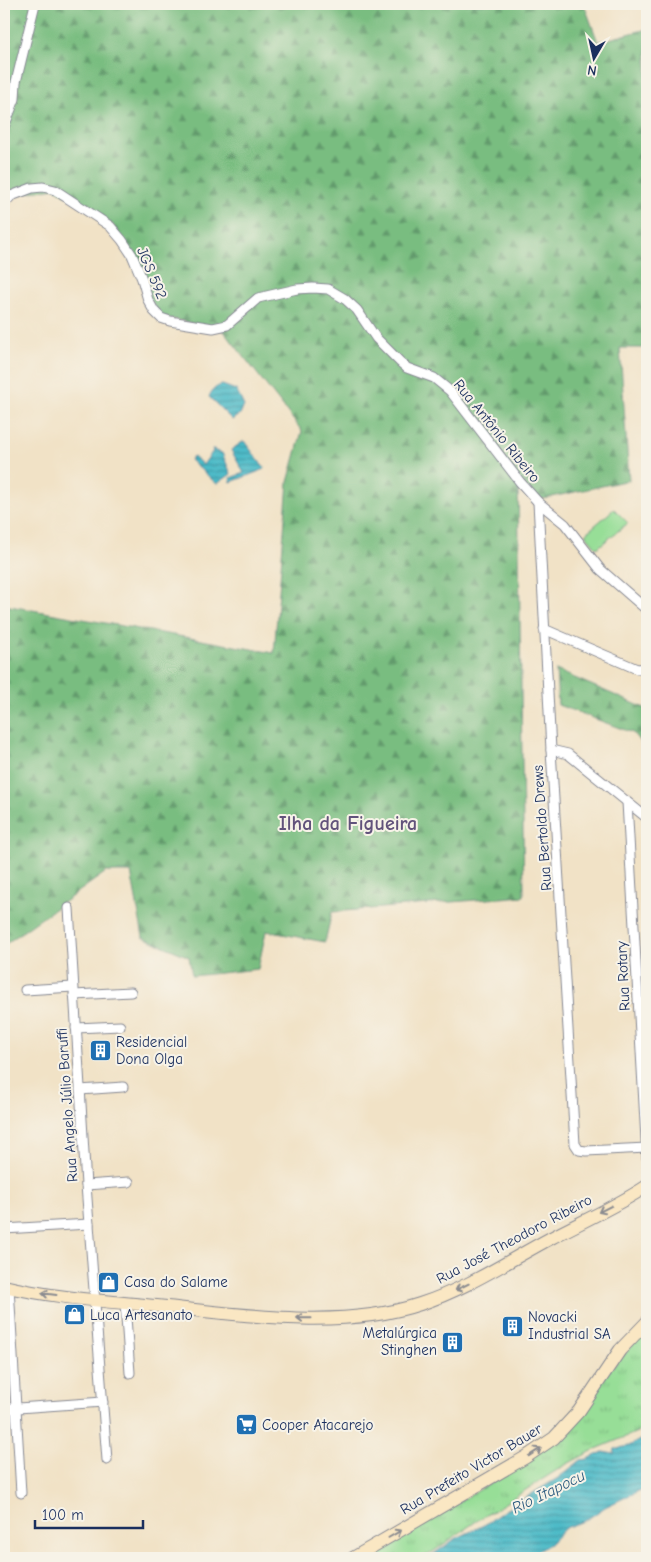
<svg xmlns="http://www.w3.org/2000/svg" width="651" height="1562" viewBox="0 0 651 1562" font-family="'Comic Neue',sans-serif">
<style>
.grass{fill:url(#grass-tufts);stroke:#59867a}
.forest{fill:url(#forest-firs);stroke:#4a766f}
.pitch{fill:#97de97;stroke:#59867a}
.water{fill:url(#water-rules);stroke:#347593}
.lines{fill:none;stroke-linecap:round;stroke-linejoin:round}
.minor-casing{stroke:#868892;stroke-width:11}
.secondary-casing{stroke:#868892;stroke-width:14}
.minor{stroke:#fff;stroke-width:9}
.secondary{stroke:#fae7c3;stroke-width:12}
.oneway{stroke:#8a8b90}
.labels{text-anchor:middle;stroke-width:4;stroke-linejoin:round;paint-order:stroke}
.street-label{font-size:15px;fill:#1b2f5e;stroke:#f7f3e8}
.poi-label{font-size:15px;fill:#1b2f5e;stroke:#f7f3e8;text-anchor:start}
.water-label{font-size:16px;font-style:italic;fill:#2a597e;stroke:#f7f3e8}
.district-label{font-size:20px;font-weight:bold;fill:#61527b;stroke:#f7f3e8}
</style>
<defs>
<pattern id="grass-tufts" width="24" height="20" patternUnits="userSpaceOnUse" patternTransform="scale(1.25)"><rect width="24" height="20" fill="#97de97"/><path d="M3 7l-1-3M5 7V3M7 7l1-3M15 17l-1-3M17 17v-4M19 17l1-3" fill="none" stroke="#82bf85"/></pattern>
<pattern id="forest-firs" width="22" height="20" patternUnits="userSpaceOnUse" patternTransform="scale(1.25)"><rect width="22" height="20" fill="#79bd80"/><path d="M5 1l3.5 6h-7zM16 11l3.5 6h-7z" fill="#629a6c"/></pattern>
<pattern id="water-rules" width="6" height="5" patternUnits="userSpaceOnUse" patternTransform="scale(1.25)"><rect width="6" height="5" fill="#4ebbc8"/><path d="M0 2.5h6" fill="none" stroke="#4098a6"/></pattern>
</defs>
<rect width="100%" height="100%" fill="#f7f3e8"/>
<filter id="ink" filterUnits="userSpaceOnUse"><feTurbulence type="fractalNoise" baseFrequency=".02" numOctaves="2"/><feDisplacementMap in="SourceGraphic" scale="10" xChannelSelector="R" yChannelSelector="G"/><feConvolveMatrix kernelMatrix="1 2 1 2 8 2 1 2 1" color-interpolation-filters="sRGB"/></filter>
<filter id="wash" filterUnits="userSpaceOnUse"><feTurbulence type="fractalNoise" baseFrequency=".0096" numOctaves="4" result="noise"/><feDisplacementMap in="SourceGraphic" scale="20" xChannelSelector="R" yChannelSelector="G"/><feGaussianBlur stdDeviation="1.12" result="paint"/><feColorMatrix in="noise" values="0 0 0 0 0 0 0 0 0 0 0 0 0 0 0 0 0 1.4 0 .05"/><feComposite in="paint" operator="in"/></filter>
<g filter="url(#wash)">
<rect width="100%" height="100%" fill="#f1e2c6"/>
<path class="grass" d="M647 1329V1428L596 1449 565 1465 475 1522 424 1558H362L526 1463Z"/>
<g class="forest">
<path d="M4 4H584L598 42 647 29V348H620L629 480 538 500 518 478 524 896 332 912 325 942 266 931 258 969 192 976 189 957 143 937 131 872H106L4 945V605L274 653 288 482 302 431 223 330 159 316 113 225 55 188 7 196 4 193Z"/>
<path d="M556 670 647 709V751L633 733 558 705Z"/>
</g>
<path class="pitch" d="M614 509 628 523 597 548 585 534Z"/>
<g class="water">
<path d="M222 385 236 390 244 406 240 414 232 420 209 397C212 390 215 387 222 385Z"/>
<path d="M244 441 265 469 231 482 230 478 244 473 231 450Z"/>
<path d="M212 449H214L215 451 222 453 231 474 217 484 190 460 193 456 203 465 213 451Z"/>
<path d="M647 1436V1487L605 1507 586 1520 565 1528 550 1544 537 1551 527 1558H428L455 1539 486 1524 502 1512 558 1478 581 1460 588 1459 603 1452 614 1454 615 1449 629 1446Z"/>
</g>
</g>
<g filter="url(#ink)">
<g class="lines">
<defs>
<g id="minor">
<path d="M4 127 15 99 16 82 35 4"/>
<path d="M4 204 11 196 32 188 43 187 55 190 110 226 122 240 132 255 142 279 148 300 154 311 161 318 170 321 213 328 227 325 258 298 297 289 313 288 328 289 345 299 357 310 376 338 400 362 407 368 434 378 450 391 520 482 538 502 565 524 600 569 647 610"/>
<path d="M538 502 551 750 575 1144 579 1150 586 1151 647 1148"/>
<path d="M544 629 637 669 647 668"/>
<path d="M551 750 568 754 647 818"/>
<path d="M627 802 647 1158"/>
<path d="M69 908 86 1185 107 1460"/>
<path d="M25 990 73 987"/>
<path d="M74 995 131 992"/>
<path d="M76 1028 120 1026"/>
<path d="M80 1090 123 1087"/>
<path d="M86 1185 129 1182"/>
<path d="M4 1229 89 1224"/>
<path d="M9 1287 21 1493"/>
<path d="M125 1303 130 1373"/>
<path d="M4 1409 103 1402"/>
</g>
<g id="secondary">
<path d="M4 1286C54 1298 106 1301 157 1306 240 1314 339 1331 420 1304 466 1289 508 1261 551 1238 583 1221 617 1206 647 1186"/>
<path d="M353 1558 526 1457 554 1438 579 1411 620 1350 647 1322"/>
</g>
</defs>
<use href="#minor" class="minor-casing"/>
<use href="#secondary" class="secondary-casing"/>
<use href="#minor" class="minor"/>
<use href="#secondary" class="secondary"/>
</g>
<defs><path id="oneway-shaft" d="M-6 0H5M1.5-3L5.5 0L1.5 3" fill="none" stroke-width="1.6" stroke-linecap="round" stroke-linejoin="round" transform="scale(1.25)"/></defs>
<g class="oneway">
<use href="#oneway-shaft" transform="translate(605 1209) rotate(153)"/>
<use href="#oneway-shaft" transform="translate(462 1287) rotate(154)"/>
<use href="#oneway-shaft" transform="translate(49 1294) rotate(-173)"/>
<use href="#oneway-shaft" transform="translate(304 1318) rotate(-179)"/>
<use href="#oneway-shaft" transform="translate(535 1452) rotate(-33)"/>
<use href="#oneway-shaft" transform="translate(395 1534) rotate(-30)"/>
</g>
</g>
<defs>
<symbol id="building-square" viewBox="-11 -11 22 22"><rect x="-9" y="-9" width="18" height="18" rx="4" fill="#1f6fb2" stroke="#f7f3e8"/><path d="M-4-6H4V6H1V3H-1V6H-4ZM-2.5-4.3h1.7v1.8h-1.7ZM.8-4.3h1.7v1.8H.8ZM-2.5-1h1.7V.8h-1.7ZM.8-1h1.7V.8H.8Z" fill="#fff"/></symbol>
<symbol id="shop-square" viewBox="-11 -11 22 22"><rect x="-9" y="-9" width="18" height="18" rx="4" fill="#1f6fb2" stroke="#f7f3e8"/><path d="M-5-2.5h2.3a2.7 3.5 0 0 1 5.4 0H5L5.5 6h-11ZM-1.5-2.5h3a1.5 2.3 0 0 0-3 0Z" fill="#fff"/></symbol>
<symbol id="supermarket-square" viewBox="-11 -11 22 22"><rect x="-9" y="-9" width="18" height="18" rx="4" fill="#1f6fb2" stroke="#f7f3e8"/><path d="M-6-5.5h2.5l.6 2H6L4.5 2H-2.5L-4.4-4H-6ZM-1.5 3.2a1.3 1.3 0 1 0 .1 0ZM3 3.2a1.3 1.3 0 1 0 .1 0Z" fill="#fff"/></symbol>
</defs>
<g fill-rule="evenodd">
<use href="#building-square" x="88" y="1038" width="25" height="25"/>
<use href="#shop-square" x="96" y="1270" width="25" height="25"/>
<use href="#shop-square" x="62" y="1302" width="25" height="25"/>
<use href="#building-square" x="500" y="1314" width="25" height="25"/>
<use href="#building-square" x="440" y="1330" width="25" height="25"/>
<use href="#supermarket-square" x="234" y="1412" width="25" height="25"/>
</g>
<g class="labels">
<g class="street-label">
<text transform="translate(152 273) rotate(67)" y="5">JGS 592</text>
<text transform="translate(497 431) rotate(51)" y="5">Rua Antônio Ribeiro</text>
<text transform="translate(542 828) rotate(-94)" y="5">Rua Bertoldo Drews</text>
<text transform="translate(623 976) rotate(-93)" y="5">Rua Rotary</text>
<text transform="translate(67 1105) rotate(-94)" y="5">Rua Angelo Júlio Baruffi</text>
<text transform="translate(514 1239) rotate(-28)" y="5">Rua José Theodoro Ribeiro</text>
<text transform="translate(471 1469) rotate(-31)" y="5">Rua Prefeito Victor Bauer</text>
</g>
<g class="poi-label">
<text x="116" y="1047">Residencial<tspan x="116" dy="17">Dona Olga</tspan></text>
<text x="124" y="1287">Casa do Salame</text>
<text x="90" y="1320">Luca Artesanato</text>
<text x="528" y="1322">Novacki<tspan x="528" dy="17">Industrial SA</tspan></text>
<text x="437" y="1338" text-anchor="end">Metalúrgica<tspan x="437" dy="17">Stinghen</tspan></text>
<text x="262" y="1430">Cooper Atacarejo</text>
</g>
<g class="water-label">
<text transform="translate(548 1491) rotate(-26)" y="6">Rio Itapocu</text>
</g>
<g class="district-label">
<text x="348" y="830">Ilha da Figueira</text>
</g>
</g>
<rect width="651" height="1562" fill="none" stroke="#f7f3e8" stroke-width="20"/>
<g transform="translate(594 58) rotate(189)" stroke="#f7f3e8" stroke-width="4" paint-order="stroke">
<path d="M0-4L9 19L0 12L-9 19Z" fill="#1b2f5e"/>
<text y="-8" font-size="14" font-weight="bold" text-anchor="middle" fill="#1b2f5e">N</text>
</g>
<path d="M35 1520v8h108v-8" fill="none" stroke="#1b2f5e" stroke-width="2.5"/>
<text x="42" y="1520" font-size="15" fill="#1b2f5e" stroke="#f7f3e8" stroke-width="4" paint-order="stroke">100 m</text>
</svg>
